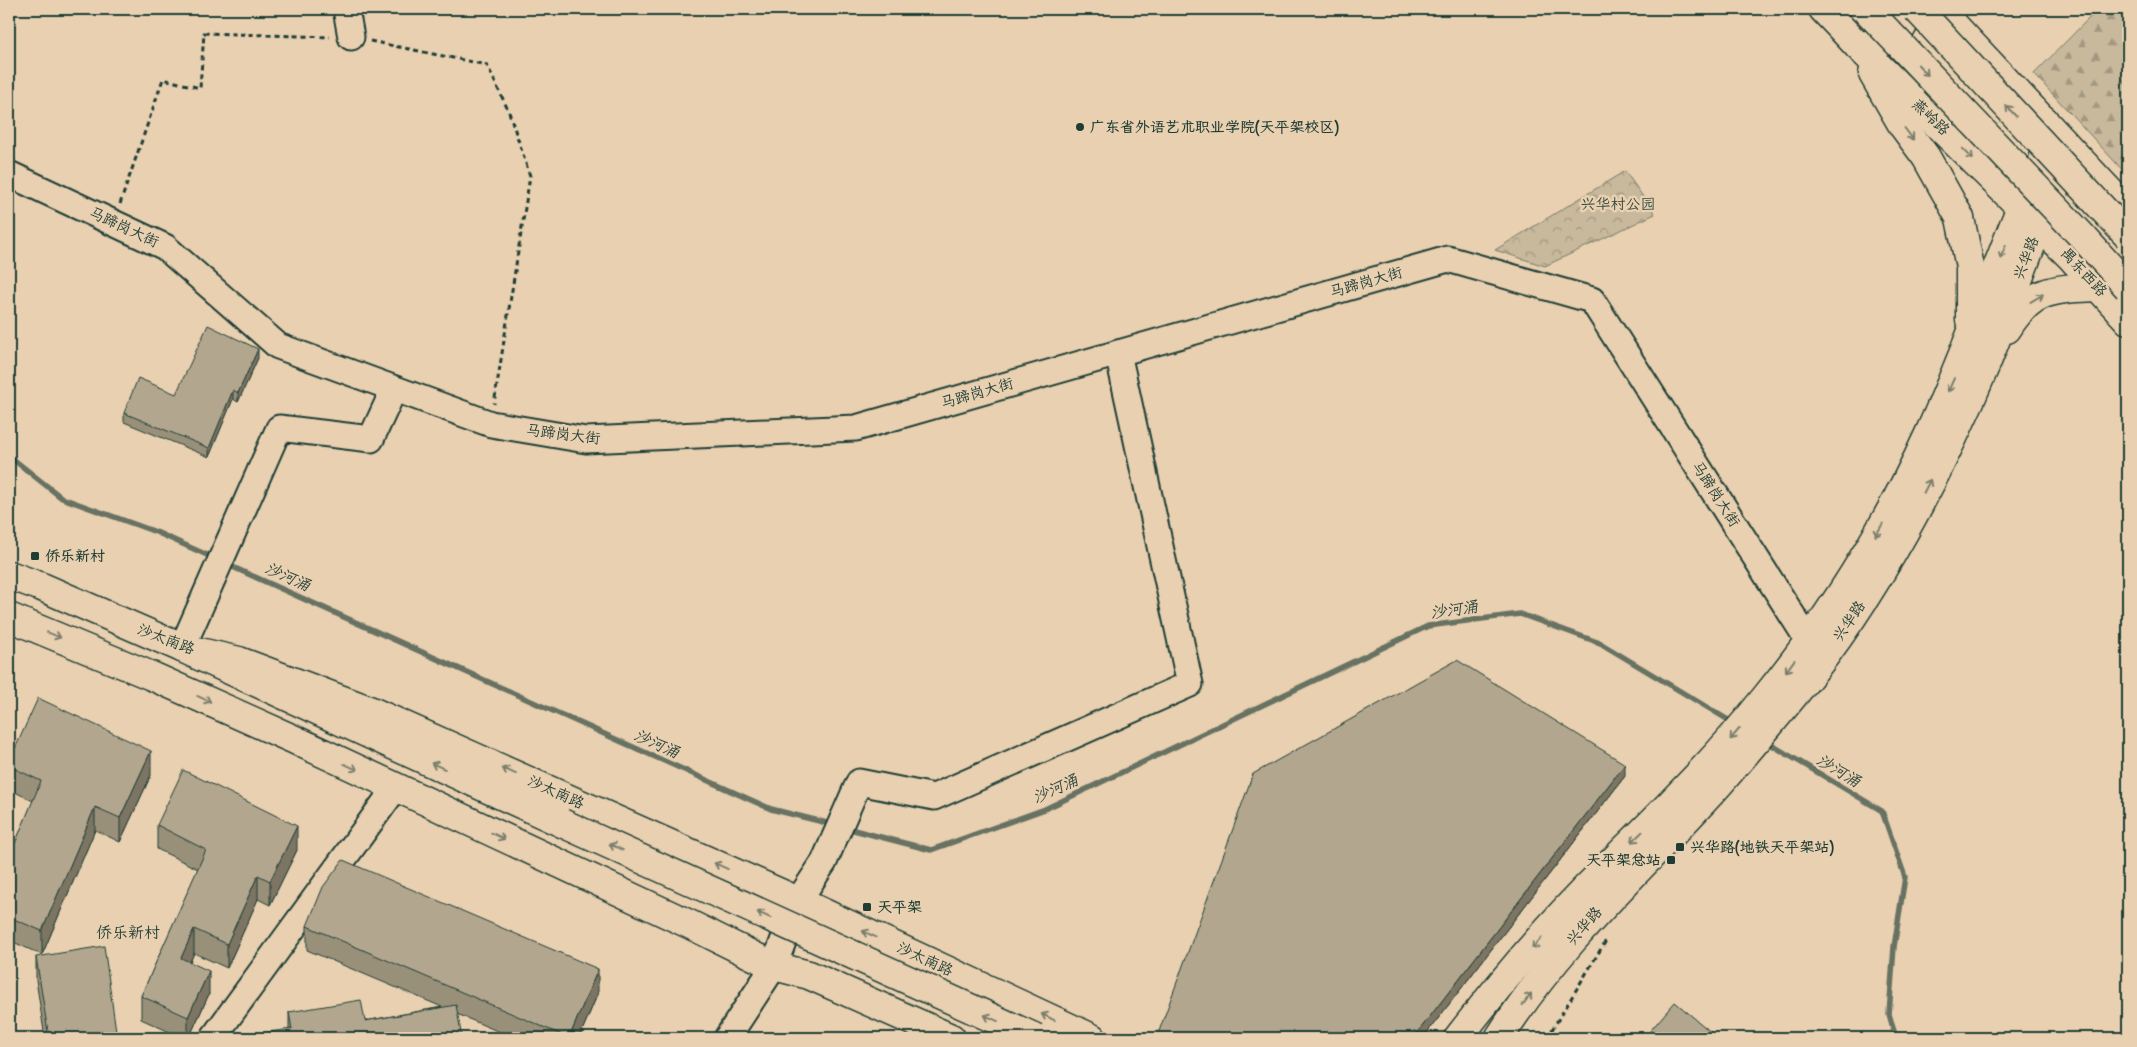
<svg xmlns="http://www.w3.org/2000/svg" width="2137" height="1047" viewBox="0 0 2137 1047" font-family="Delius,'LXGW WenKai TC',sans-serif">
<style>
.forest{fill:url(#forest-firs);stroke:#747a68}
.park{fill:url(#park-crowns);stroke:#747a68}
.lines{fill:none;stroke-linecap:round;stroke-linejoin:round}
.stream{stroke:#687262;stroke-width:5.5}
.minor-casing{stroke:#1f3d34;stroke-width:29}
.major-casing{stroke:#1f3d34;stroke-width:31}
.highway-casing{stroke:#1f3d34;stroke-width:31}
.path{stroke:#1f3d34;stroke-width:3;stroke-dasharray:5 4;stroke-linecap:butt}
.minor{stroke:#e9d0b1;stroke-width:25}
.major{stroke:#e9d0b1;stroke-width:28}
.highway{stroke:#e9d0b1;stroke-width:28}
.highway-bridge-casing{stroke:#1f3d34;stroke-width:31;stroke-linecap:butt}
.highway-bridge{stroke:#e9d0b1;stroke-width:28}
.wall{fill:#99907a;stroke:#1f3d34}
.shaded-wall{fill:#7d7563;stroke:#1f3d34}
.building{fill:#b2a78e;stroke:#1f3d34}
.oneway{stroke:#7a7f6c}
.poi-dot{fill:#1f3d34;stroke:#e9d0b1;stroke-width:2}
.labels{text-anchor:middle;stroke-width:5;stroke-linejoin:round;paint-order:stroke}
.street-label{font-size:15px;fill:#1f3d34;stroke:#e9d0b1}
.poi-label{font-size:15px;font-weight:bold;fill:#1f3d34;stroke:#e9d0b1;text-anchor:start}
.park-label{font-size:15px;fill:#30493e;stroke:#e9d0b1}
.water-label{font-size:16px;font-style:italic;fill:#2b463c;stroke:#e9d0b1}
.neighbourhood-label{font-size:16px;fill:#1f3d34;stroke:#e9d0b1}
</style>
<defs>
<pattern id="forest-firs" width="22" height="20" patternUnits="userSpaceOnUse" patternTransform="scale(1.25)"><rect width="22" height="20" fill="#c8b89c"/><path d="M5 1l3.5 6h-7zM16 11l3.5 6h-7z" fill="#a29780"/></pattern>
<pattern id="park-crowns" width="20" height="18" patternUnits="userSpaceOnUse" patternTransform="scale(1.25)"><rect width="20" height="18" fill="#c8b89c"/><path d="M2 6a3 3 0 1 1 6 0M12 15a3 3 0 1 1 6 0" fill="none" stroke="#a29780"/></pattern>
</defs>
<rect width="100%" height="100%" fill="#e9d0b1"/>
<filter id="ink" filterUnits="userSpaceOnUse"><feTurbulence type="fractalNoise" baseFrequency=".02" numOctaves="2"/><feDisplacementMap in="SourceGraphic" scale="10" xChannelSelector="R" yChannelSelector="G"/><feConvolveMatrix kernelMatrix="1 2 1 2 8 2 1 2 1" color-interpolation-filters="sRGB"/></filter>
<g filter="url(#ink)">
<path class="forest" d="M2098 9H2128V176L2034 74Z"/>
<path class="park" d="M1625 171 1655 214 1545 266 1495 250Z"/>
<g class="lines">
<g class="stream">
<path d="M9 456 62 498 156 532 216 559"/>
<path d="M226 564 771 809 835 825"/>
<path d="M1765 741 1882 811 1905 877 1894 947 1889 1014 1896 1038"/>
<path d="M846 828 931 850 1045 809 1428 626 1520 614 1600 643 1735 724"/>
</g>
<defs>
<g id="minor">
<path d="M346 9 351 37"/>
<path d="M9 174 165 247 278 346 491 424 586 440 856 428 1448 259 1592 300 1808 640"/>
<path d="M182 648 279 428 371 439 394 389"/>
<path d="M213 1038 388 798"/>
<path d="M727 1038 774 966 798 901 824 862 859 782 934 797 1190 684 1118 353"/>
</g>
<g id="major">
<path d="M1823 9 1858 46 2072 258 2128 320"/>
<path d="M1939 9 2128 211"/>
<path d="M1873 74 1903 126 1926 157 1960 218 1970 267V320"/>
<path d="M2007 329C2032 288 2054 289 2098 287"/>
<path d="M9 575 42 587 182 648 239 661 369 710 798 901 1092 1038"/>
<path d="M9 617 154 677 293 739 689 924 774 966 809 975 951 1038"/>
<path d="M1458 1038C1503 979 1552 921 1605 869 1661 813 1716 760 1765 698 1830 618 1886 528 1929 434 1963 360 1990 283 2021 207 2035 195 2044 191 2063 198L2128 266"/>
<path d="M1499 1038C1561 940 1642 869 1719 784 1746 753 1773 721 1799 689 1875 597 1940 473 1986 364 2005 318 2021 271 2039 225L2043 200 2044 120"/>
</g>
<g id="highway">
<path d="M1858 46C1887 44 1902 40 1908 9"/>
<path d="M182 648 562 823"/>
</g>
</defs>
<use href="#minor" class="minor-casing"/>
<use href="#major" class="major-casing"/>
<use href="#highway" class="highway-casing"/>
<g class="path">
<path d="M370 41 487 65 509 112 530 176 494 404"/>
<path d="M120 204 163 79 200 88 204 33 330 37"/>
<path d="M1547 1038 1607 939"/>
</g>
<use href="#minor" class="minor"/>
<use href="#major" class="major"/>
<use href="#highway" class="highway"/>
<defs>
<g id="highway-bridge">
<path d="M1866 9 2081 235 2128 287"/>
<path d="M1917 9 2128 236"/>
<path d="M562 823 1036 1038"/>
</g>
</defs>
<use href="#highway-bridge" class="highway-bridge-casing"/>
<use href="#highway-bridge" class="highway-bridge"/>
</g>
<g class="wall">
<path d="M258 358 238 402 233 399 209 457 124 422V413L176 394Z"/>
<path d="M9 762 151 775 120 842 95 830 42 955 9 940V858L33 801 9 789Z"/>
<path d="M1625 776 1423 1038H1158V1034Z"/>
<path d="M157 825 297 850 270 905 258 899 227 968 194 953 190 962 209 994 189 1038H183L141 1019V996L198 869 157 849Z"/>
<path d="M307 926 598 993 579 1038H514L457 1014 289 1030V1012L365 1021 442 1007 307 950Z"/>
<path d="M36 957 117 1038H45L36 980Z"/>
</g>
<g class="shaded-wall">
<path d="M258 349V358L238 402V393Z"/>
<path d="M233 390V399L209 457V448Z"/>
<path d="M151 751V775L120 842V818Z"/>
<path d="M1625 764V776L1423 1038H1414V1037Z"/>
<path d="M95 807V830L42 955V931Z"/>
<path d="M297 826V850L270 905V881Z"/>
<path d="M258 875V899L227 968V944Z"/>
<path d="M194 929V953L181 982V958Z"/>
<path d="M598 969V993L579 1038H569Z"/>
<path d="M209 971V994L189 1038H188V1017Z"/>
</g>
<g class="building">
<path d="M208 325 258 349 238 393 233 390 209 448 124 413 138 378 176 394Z"/>
<path d="M1457 660 1625 764 1414 1037 1405 1038H1356L1343 1032 1344 1038H1167L1158 1034 1253 774Z"/>
<path d="M38 698 151 751 120 818 95 807 42 931 9 917V858L41 781 9 766V762Z"/>
<path d="M183 770 297 826 270 881 258 875 227 944 194 929 181 958 209 971 188 1017 141 996 206 850 157 825Z"/>
<path d="M343 860 598 969 569 1038 307 926 323 887Z"/>
<path d="M104 946 117 1038H49L36 957Z"/>
<path d="M361 1000 365 1021 456 1005 462 1038H222L292 1029 289 1012Z"/>
<path d="M1675 1002 1718 1038H1644Z"/>
</g>
<defs><path id="oneway-shaft" d="M-6 0H5M1.5-3L5.5 0L1.5 3" fill="none" stroke-width="1.6" stroke-linecap="round" stroke-linejoin="round" transform="scale(1.25)"/></defs>
<g class="oneway">
<use href="#oneway-shaft" transform="translate(1923 70) rotate(47)"/>
<use href="#oneway-shaft" transform="translate(2011 111) rotate(-133)"/>
<use href="#oneway-shaft" transform="translate(1909 134) rotate(53)"/>
<use href="#oneway-shaft" transform="translate(1968 154) rotate(46)"/>
<use href="#oneway-shaft" transform="translate(2003 252) rotate(112)"/>
<use href="#oneway-shaft" transform="translate(2037 298) rotate(-31)"/>
<use href="#oneway-shaft" transform="translate(1951 385) rotate(114)"/>
<use href="#oneway-shaft" transform="translate(1927 486) rotate(-63)"/>
<use href="#oneway-shaft" transform="translate(1879 530) rotate(120)"/>
<use href="#oneway-shaft" transform="translate(54 635) rotate(22)"/>
<use href="#oneway-shaft" transform="translate(1790 666) rotate(126)"/>
<use href="#oneway-shaft" transform="translate(204 699) rotate(24)"/>
<use href="#oneway-shaft" transform="translate(1735 734) rotate(130)"/>
<use href="#oneway-shaft" transform="translate(438 766) rotate(-156)"/>
<use href="#oneway-shaft" transform="translate(351 767) rotate(25)"/>
<use href="#oneway-shaft" transform="translate(509 771) rotate(-156)"/>
<use href="#oneway-shaft" transform="translate(498 836) rotate(26)"/>
<use href="#oneway-shaft" transform="translate(1637 837) rotate(136)"/>
<use href="#oneway-shaft" transform="translate(616 847) rotate(-156)"/>
<use href="#oneway-shaft" transform="translate(721 866) rotate(-156)"/>
<use href="#oneway-shaft" transform="translate(764 915) rotate(-155)"/>
<use href="#oneway-shaft" transform="translate(869 934) rotate(-155)"/>
<use href="#oneway-shaft" transform="translate(1537 943) rotate(132)"/>
<use href="#oneway-shaft" transform="translate(1527 999) rotate(-54)"/>
<use href="#oneway-shaft" transform="translate(1048 1017) rotate(-154)"/>
<use href="#oneway-shaft" transform="translate(991 1018) rotate(-156)"/>
</g>
</g>
<g class="poi-dot">
<circle cx="1080" cy="127" r="5"/>
<rect x="30" y="551" width="10" height="10" rx="2.5"/>
<rect x="1675" y="842" width="10" height="10" rx="2.5"/>
<rect x="1666" y="855" width="10" height="10" rx="2.5"/>
<rect x="862" y="902" width="10" height="10" rx="2.5"/>
</g>
<g class="labels">
<g class="street-label">
<text transform="translate(1931 117) rotate(44)" y="5">燕岭路</text>
<text transform="translate(124 227) rotate(25)" y="5">马蹄岗大街</text>
<text transform="translate(2026 258) rotate(-69)" y="5">兴华路</text>
<text transform="translate(2084 272) rotate(47)" y="5">禺东西路</text>
<text transform="translate(1366 282) rotate(-16)" y="5">马蹄岗大街</text>
<text transform="translate(977 393) rotate(-16)" y="5">马蹄岗大街</text>
<text transform="translate(563 434) rotate(7)" y="5">马蹄岗大街</text>
<text transform="translate(1716 494) rotate(57)" y="5">马蹄岗大街</text>
<text transform="translate(1849 621) rotate(-56)" y="5">兴华路</text>
<text transform="translate(166 639) rotate(21)" y="5">沙太南路</text>
<text transform="translate(556 792) rotate(24)" y="5">沙太南路</text>
<text transform="translate(1584 926) rotate(-49)" y="5">兴华路</text>
<text transform="translate(925 959) rotate(25)" y="5">沙太南路</text>
</g>
<g class="poi-label">
<text x="1090" y="132">广东省外语艺术职业学院(天平架校区)</text>
<text x="45" y="561">侨乐新村</text>
<text x="1690" y="852">兴华路(地铁天平架站)</text>
<text x="1661" y="865" text-anchor="end">天平架总站</text>
<text x="877" y="912">天平架</text>
</g>
<g class="park-label">
<text x="1618" y="209">兴华村公园</text>
</g>
<g class="water-label">
<text transform="translate(288 576) rotate(24)" y="6">沙河涌</text>
<text transform="translate(1454 609) rotate(-8)" y="6">沙河涌</text>
<text transform="translate(657 743) rotate(24)" y="6">沙河涌</text>
<text transform="translate(1839 770) rotate(31)" y="6">沙河涌</text>
<text transform="translate(1055 788) rotate(-24)" y="6">沙河涌</text>
</g>
<g class="neighbourhood-label">
<text x="128" y="938">侨乐新村</text>
</g>
</g>
<rect width="2137" height="1047" fill="none" stroke="#e9d0b1" stroke-width="30"/>
<rect x="15" y="15" width="2107" height="1017" fill="none" stroke="#1f3d34" stroke-width="2" filter="url(#ink)"/>
</svg>
